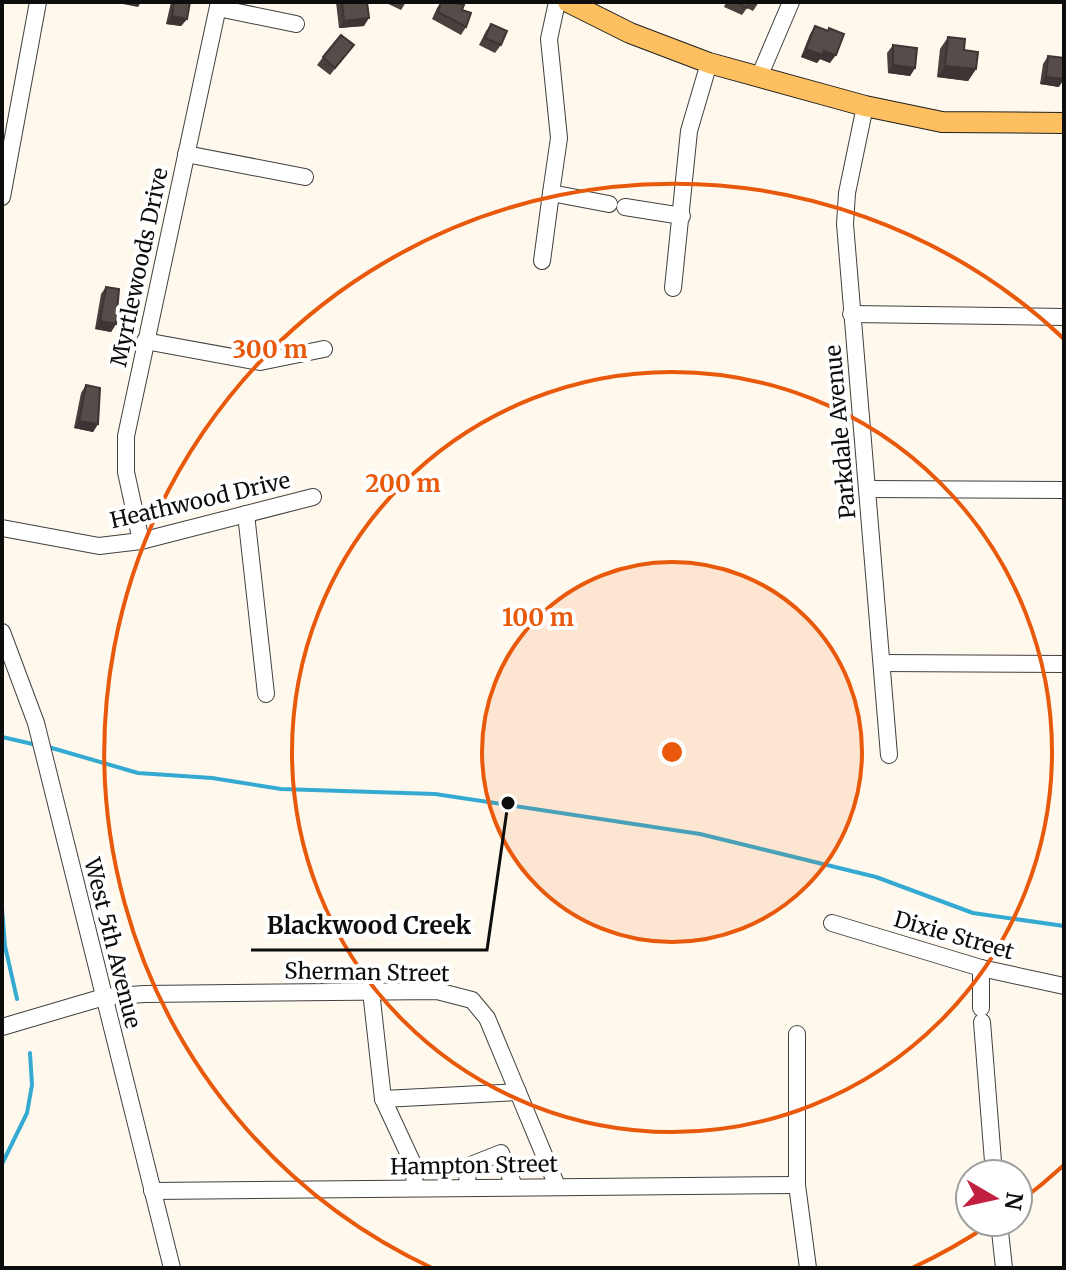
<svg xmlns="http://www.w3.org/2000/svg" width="1066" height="1270" viewBox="0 0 1066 1270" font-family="Merriweather,serif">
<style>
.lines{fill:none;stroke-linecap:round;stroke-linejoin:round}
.stream{stroke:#34aad2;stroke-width:4}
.minor-casing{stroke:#404040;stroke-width:18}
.major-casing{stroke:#1e1e1e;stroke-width:22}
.minor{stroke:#fff;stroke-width:16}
.major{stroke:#fdbf5f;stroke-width:20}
.wall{fill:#4a413f}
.shaded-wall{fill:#3c3533}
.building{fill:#564c49;stroke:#3c3533;stroke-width:2}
.ring{fill:none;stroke:#e8590c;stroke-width:4}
.labels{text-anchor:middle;stroke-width:8;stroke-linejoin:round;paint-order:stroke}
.street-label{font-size:22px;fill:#0d0d0d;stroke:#fff}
.centre{fill:#e8590c;stroke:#fff;stroke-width:4}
.ring-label{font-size:24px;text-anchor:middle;font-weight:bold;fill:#e8590c;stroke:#fff;stroke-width:8;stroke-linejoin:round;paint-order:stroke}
.leader{fill:none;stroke:#0d0d0d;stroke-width:3}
.callout-dot{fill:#0d0d0d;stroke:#fff;stroke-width:3}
.callout-label{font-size:24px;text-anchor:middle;font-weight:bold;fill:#0d0d0d;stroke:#fff;stroke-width:8;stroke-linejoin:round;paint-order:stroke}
</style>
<rect width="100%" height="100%" fill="#fff9ed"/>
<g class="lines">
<g class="stream">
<path d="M2 737 37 745"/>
<path d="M45 746 138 773 212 778 281 789 435 794 700 834 876 877 973 913 1064 926"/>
<path d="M2 909 5 946 17 999"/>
<path d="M2 1164 27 1113 32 1085 30 1053"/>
</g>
<defs>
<g id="minor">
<path d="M557 2 549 39 559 138 551 193 609 204"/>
<path d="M218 8 296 24"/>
<path d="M759 77 791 2"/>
<path d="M865 106 847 193 845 224 889 755"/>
<path d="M186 154 305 177"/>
<path d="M2 197 38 2"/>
<path d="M625 207 682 216"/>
<path d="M542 261 551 193"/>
<path d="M673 288 689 131 709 63"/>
<path d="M851 314 1064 317"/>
<path d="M145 341 260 362 324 349"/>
<path d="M867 489 1064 490"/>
<path d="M246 514 266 694"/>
<path d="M2 528 99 546 141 541 313 497"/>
<path d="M141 541 126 472V436L219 2"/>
<path d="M2 632 36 723 172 1268"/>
<path d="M882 663 1064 664"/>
<path d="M832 923 981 968 1064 986"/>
<path d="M981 968V1008"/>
<path d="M371 991 383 1099 415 1168 414 1188"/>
<path d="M982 1022 994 1174"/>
<path d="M2 1027 104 997 144 994 437 991 472 1000 487 1018 557 1186"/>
<path d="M797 1034V1185L808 1268"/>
<path d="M383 1099 518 1092"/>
<path d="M467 1187 468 1166 501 1153 514 1186"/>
<path d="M152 1191 797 1185"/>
<path d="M999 1222 1004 1268"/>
</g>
<path id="major" d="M568 2 630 33 709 63 865 106 942 122 1064 123"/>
</defs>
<use href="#minor" class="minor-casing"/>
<use href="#major" class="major-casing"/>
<use href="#minor" class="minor"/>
<use href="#major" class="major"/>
</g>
<g class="wall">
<path d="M171 2H190L187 19 181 26 166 24Z"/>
<path d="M336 2H367L364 26 339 28Z"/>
<path d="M384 2H406L401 10Z"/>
<path d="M441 2H450L466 27 461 35 432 19 437 8Z"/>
<path d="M726 2H759L753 11 747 8 742 15 724 7Z"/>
<path d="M491 24 501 45 495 53 479 45 486 31Z"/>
<path d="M815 26 827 31 829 28 830 63 820 59 817 63 801 57 810 34Z"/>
<path d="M948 37 964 50 976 69 968 81 937 77 940 49Z"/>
<path d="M354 45 330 75 317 65 323 57Z"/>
<path d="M893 45 915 68 910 76 888 73 887 53Z"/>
<path d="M1048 56 1059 87 1040 84 1043 64Z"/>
<path d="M1064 158V180L1062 179Z"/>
<path d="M106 287 116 324 111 332 95 329 101 294Z"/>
<path d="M86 385 98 424 93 432 74 428 81 393Z"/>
</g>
<g class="shaded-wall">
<path d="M124 2H141L138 7 123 4Z"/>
<path d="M172 16 187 19 181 26 166 24Z"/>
<path d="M369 18 364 26 339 28 344 21Z"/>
<path d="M806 49 824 51 836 55 830 63 820 59 817 63 801 57Z"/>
<path d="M893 65 915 68 910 76 888 73Z"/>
<path d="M945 66 976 69 968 81 937 77Z"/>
<path d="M1046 77 1064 79 1059 87 1040 84Z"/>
<path d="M100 321 116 324 111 332 95 329Z"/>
<path d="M79 421 98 424 93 432 74 428Z"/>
</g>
<g class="building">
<path d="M174 2H190L187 19 172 16Z"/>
<path d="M342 2H367L369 18 344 21Z"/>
<path d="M441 2H450L464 5 462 10 471 13 466 27 438 12Z"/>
<path d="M736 2H750L747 8Z"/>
<path d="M491 24 507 31 501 45 485 38Z"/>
<path d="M815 26 828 31 829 28 844 34 836 55 824 51 822 55 806 49Z"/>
<path d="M341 35 354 45 335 68 323 57Z"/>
<path d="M948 37 965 39 964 50 978 52 976 69 945 66Z"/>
<path d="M893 45 917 48 915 68 893 65Z"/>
<path d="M1048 56 1064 58V79L1046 77Z"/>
<path d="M106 287 119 289 116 324 100 321Z"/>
<path d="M86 385 100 388 98 424 79 421Z"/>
</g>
<circle cx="672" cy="752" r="190" fill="#e8590c" fill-opacity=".12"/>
<g class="ring">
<circle cx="672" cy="752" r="190"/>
<circle cx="672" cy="752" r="380"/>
<path d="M1064 1165A569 569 0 0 1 1018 1203M990 1224A569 569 0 0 1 912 1268M432 1268A569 569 0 1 1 1064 339"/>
</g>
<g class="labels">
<g class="street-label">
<text transform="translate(139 267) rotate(-78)" y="8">Myrtlewoods Drive</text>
<text transform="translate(840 432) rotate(-95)" y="8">Parkdale Avenue</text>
<text transform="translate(200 500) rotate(-13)" y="8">Heathwood Drive</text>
<text transform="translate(954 935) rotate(16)" y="8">Dixie Street</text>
<text transform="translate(113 943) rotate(76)" y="8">West 5th Avenue</text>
<text transform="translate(367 972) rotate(1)" y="8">Sherman Street</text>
<text transform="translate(474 1165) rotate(-1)" y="8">Hampton Street</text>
</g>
</g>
<circle cx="672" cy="752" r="12" class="centre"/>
<g class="ring-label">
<text x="270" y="358">300 m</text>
<text x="403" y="492">200 m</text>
<text x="538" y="626">100 m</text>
</g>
<path class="leader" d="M508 803L487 950H251"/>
<circle class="callout-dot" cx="508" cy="803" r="8"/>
<g class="callout-label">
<text x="369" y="934">Blackwood Creek</text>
</g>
<rect width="1066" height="1270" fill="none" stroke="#0d0d0d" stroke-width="8"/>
<g transform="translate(994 1198) rotate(99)"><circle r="38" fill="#ffffff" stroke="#9e9e9e" stroke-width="2"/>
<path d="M0-6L14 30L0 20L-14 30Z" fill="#c22040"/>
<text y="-12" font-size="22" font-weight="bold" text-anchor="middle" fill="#0d0d0d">N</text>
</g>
</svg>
